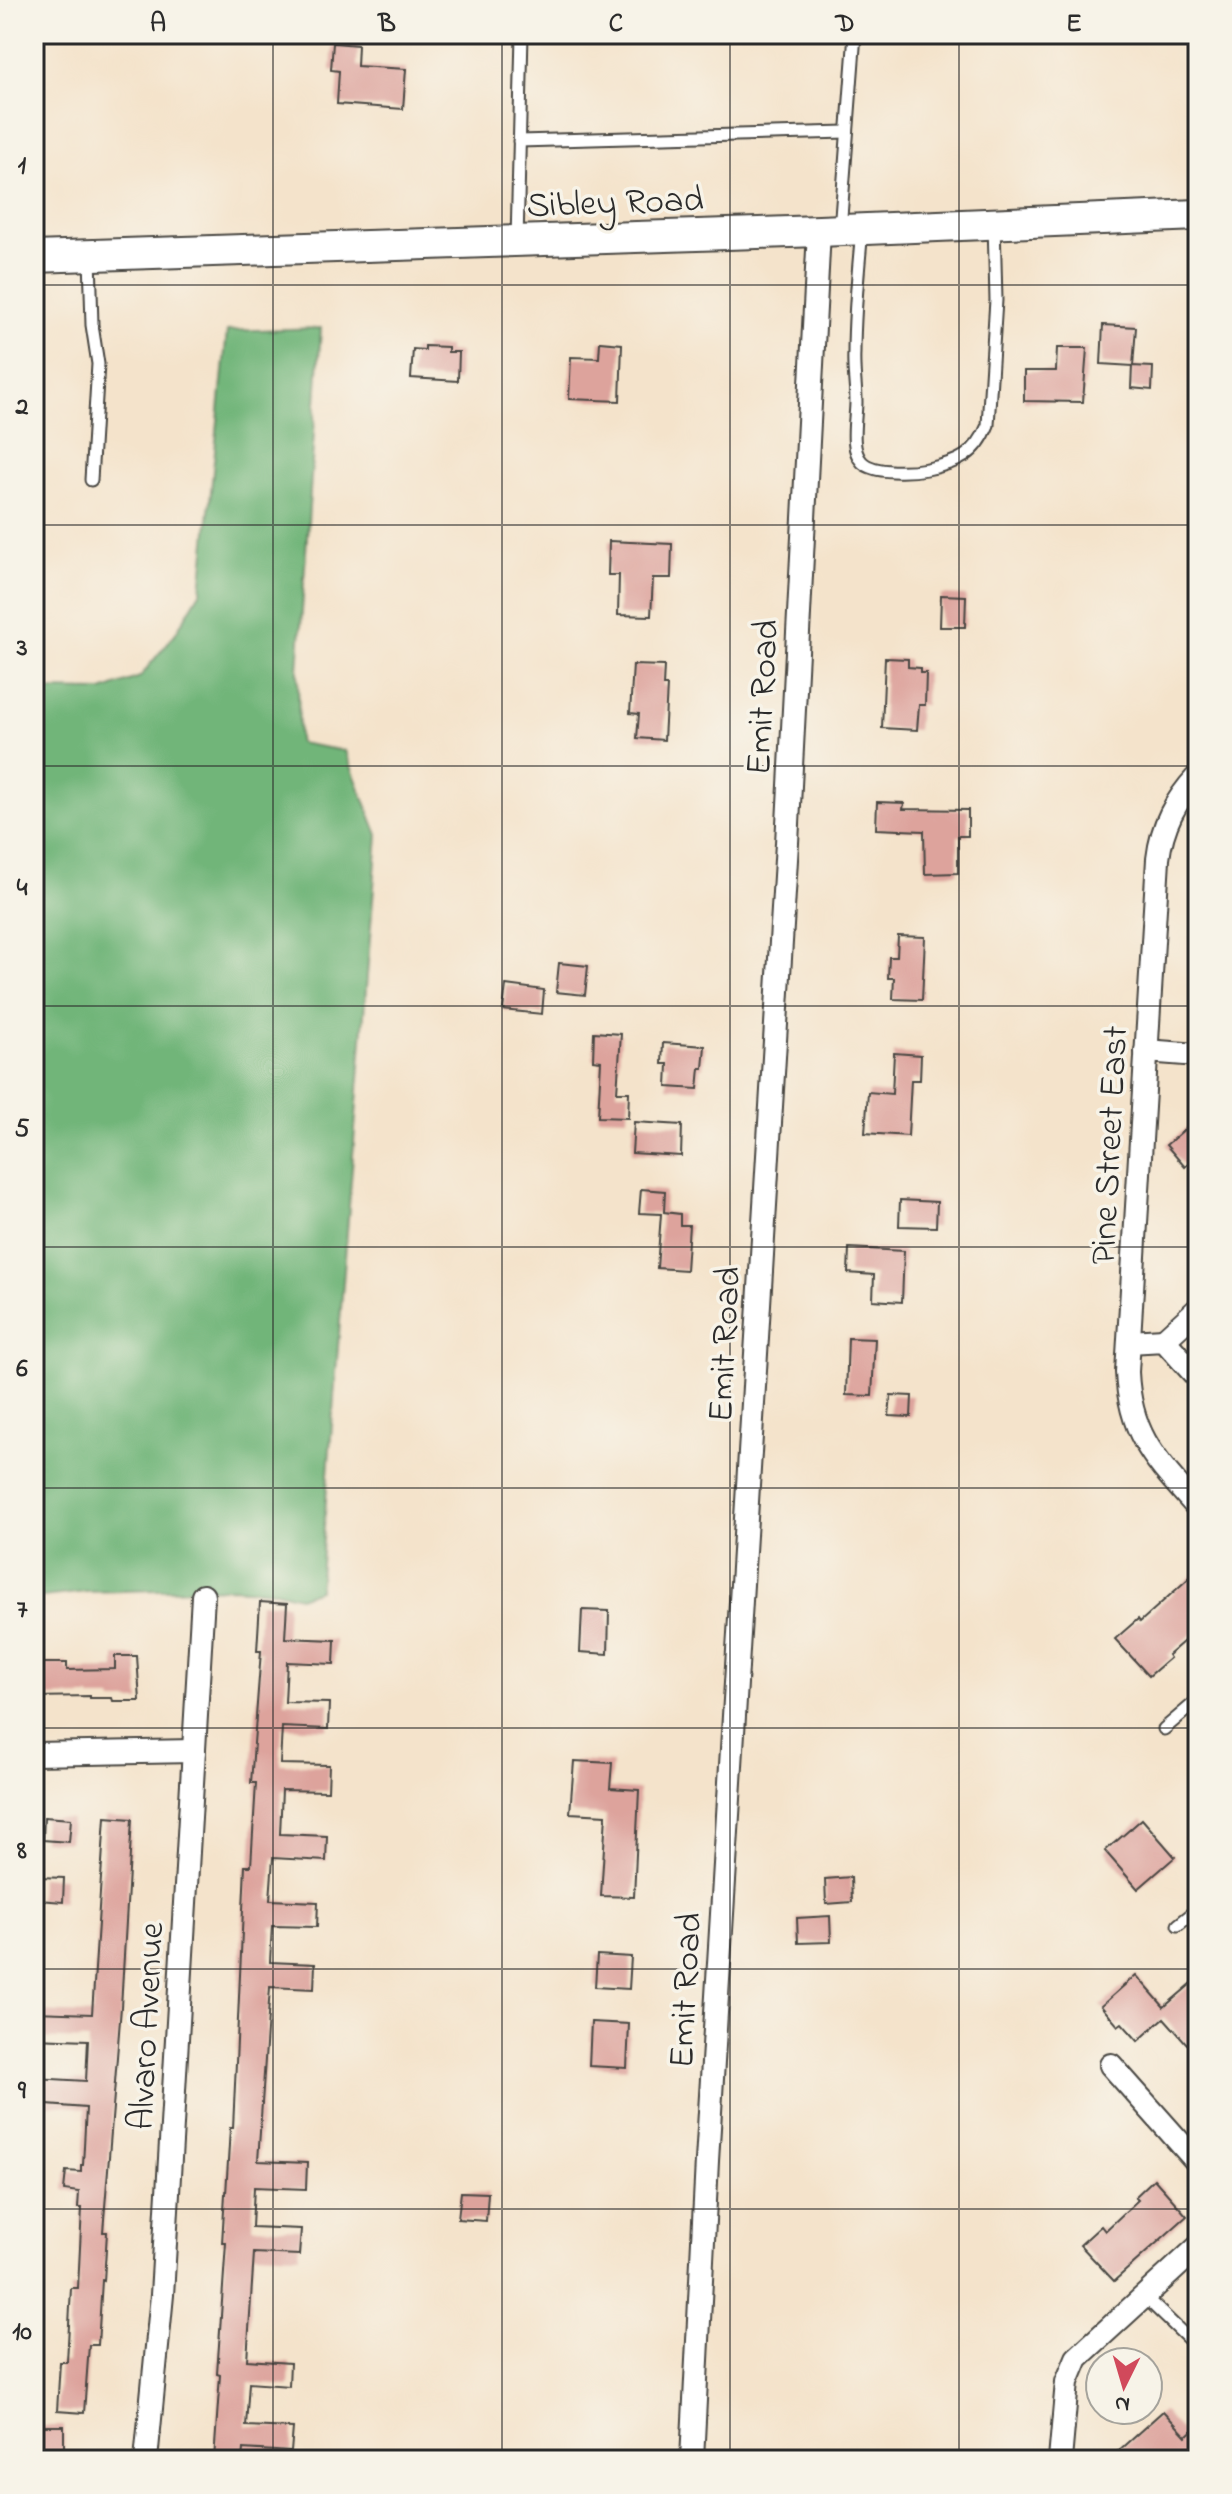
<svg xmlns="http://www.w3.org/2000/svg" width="1232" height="2494" viewBox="0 0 1232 2494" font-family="'Indie Flower',sans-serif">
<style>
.forest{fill:#71b579;stroke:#4e7052;stroke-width:2}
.building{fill:#dda39c}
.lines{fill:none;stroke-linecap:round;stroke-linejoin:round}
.service-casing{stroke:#494743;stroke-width:15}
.minor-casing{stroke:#494743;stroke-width:26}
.secondary-casing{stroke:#494743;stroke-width:34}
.service{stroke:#fff;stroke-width:11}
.minor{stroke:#fff;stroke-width:22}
.secondary{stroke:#fff;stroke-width:30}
.grid{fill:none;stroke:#2b2b2b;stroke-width:2;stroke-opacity:0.55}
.labels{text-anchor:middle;stroke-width:7;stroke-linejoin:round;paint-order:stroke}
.street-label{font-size:36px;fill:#2b2b2b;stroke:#f7f3e8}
.neatline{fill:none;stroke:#2b2b2b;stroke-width:3}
.grid-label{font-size:26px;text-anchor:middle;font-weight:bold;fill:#2b2b2b}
</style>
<rect width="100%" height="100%" fill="#f7f3e8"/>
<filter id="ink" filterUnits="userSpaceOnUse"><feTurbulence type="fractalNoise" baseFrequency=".0125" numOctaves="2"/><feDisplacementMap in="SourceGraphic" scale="16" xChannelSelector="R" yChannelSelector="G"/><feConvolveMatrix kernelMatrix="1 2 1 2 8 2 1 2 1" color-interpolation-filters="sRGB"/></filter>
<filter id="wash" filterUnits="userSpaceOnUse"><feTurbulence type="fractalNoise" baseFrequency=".006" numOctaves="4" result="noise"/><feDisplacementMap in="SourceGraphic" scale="32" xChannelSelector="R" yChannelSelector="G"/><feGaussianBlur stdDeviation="1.8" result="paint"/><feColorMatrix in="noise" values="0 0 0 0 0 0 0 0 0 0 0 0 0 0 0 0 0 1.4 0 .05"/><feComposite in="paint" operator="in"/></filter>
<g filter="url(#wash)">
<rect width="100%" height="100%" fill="#f4e3cb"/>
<path class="forest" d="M321 328 298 671 299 743 345 751 378 835 319 1590 299 1597 276 1591 232 1588 87 1592 34 1598V666L44 690 102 691 140 677 175 634 201 591 227 331Z"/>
<g id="blocks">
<g class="building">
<path d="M333 43 358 45 357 66 406 69 403 109 337 104 339 71 331 70Z"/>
<path d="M1103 325 1136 327 1133 366 1101 364Z"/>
<path d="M600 342 622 344 620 401 569 399 571 357 599 358Z"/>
<path d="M425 346 448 347V352H459L458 381 411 378 413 349 425 350Z"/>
<path d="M1057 348H1087L1083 402 1024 401V371H1056Z"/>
<path d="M1132 366 1153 367 1152 390 1131 388Z"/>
<path d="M609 541 672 544 671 578H653L651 616 618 615 619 575H608Z"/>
<path d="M941 595 966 596 965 627H940Z"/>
<path d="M885 658 908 659V667L920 668V673H926L925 705H919L917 730 882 728Z"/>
<path d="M633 665 664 666 663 686H667L664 740 637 738 639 714 630 713Z"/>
<path d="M877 802 904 803 903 809 968 810V836H958V873L925 874 924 831 876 829Z"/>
<path d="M898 936 925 937 922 1000 893 999 894 978H888L889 957H897Z"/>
<path d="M559 963 588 966 585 995 556 992Z"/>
<path d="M506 985 544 990 542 1014 503 1010Z"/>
<path d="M594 1032 621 1034 617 1092H629L628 1118 598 1117 601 1061 593 1060Z"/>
<path d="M663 1043 705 1046 703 1068H700L698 1089 667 1087 668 1064H662Z"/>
<path d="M894 1053 921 1055 920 1080H911L908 1136 865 1133 868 1092 892 1094Z"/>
<path d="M1198 1118V1155L1185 1167 1166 1145Z"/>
<path d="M634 1122 682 1125 681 1156 632 1153Z"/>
<path d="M641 1189 665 1191 664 1212 680 1214V1225H689L686 1270 657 1268 661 1214 639 1213Z"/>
<path d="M900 1200 937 1202 936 1227 899 1226Z"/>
<path d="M849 1248 904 1251 902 1302 873 1300 874 1275 848 1273Z"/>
<path d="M848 1338 875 1339 872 1396 846 1395Z"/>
<path d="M891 1395 912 1396 911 1417 889 1416Z"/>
<path d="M1198 1570V1629L1168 1655 1170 1658 1149 1676 1115 1639 1138 1619 1140 1622Z"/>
<path d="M260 1602 287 1604 285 1638 335 1640 334 1664 287 1662 285 1702 329 1703 328 1729 282 1727 280 1764 329 1765 328 1791 282 1790 280 1834 327 1836 326 1861 273 1858 270 1900 318 1902 317 1927 272 1926 270 1962 315 1964 314 1989 270 1987 258 2161 307 2163 306 2189 254 2187 252 2227 301 2229 299 2255 254 2253 247 2360 290 2363 289 2386 249 2383 246 2426 293 2428 291 2452 243 2449 242 2460H214L220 2375 217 2374 226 2243H222L225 2194H226L230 2128H233L245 1866H251L256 1783H251L261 1651H257Z"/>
<path d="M582 1610 609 1611 608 1654 580 1652Z"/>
<path d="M115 1656H137L140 1701H113L112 1698H90V1696L34 1697V1663H67V1670L115 1669Z"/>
<path d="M574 1761 612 1763 610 1788 639 1790 634 1897 601 1896 606 1815 570 1813Z"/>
<path d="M44 1817 71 1819 69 1842 43 1840Z"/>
<path d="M105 1817 132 1819 121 2007 103 2232H107L104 2281 102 2280 98 2345H89L84 2413 57 2411 60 2362H67L71 2288H78L82 2208H78L79 2192 64 2190 66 2171 81 2172V2165H83L86 2108 34 2104V2094L35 2078 86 2081 88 2040 34 2038V2035L35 2012 92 2014Z"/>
<path d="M1142 1819 1175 1857 1138 1889 1105 1851Z"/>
<path d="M40 1877 64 1878 63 1902 39 1900Z"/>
<path d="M851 1877 852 1902 826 1904 825 1879Z"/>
<path d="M830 1916 831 1942 798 1943 797 1918Z"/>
<path d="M597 1955 631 1957 629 1989 595 1987Z"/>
<path d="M1136 1975 1164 2007 1198 1978V2034L1187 2044 1164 2018 1138 2041 1122 2023 1118 2026 1101 2006Z"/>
<path d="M591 2022 629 2024 627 2068 589 2066Z"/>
<path d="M1154 2179 1187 2216 1114 2281 1080 2245 1101 2226 1105 2231 1138 2200 1135 2197Z"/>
<path d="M461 2192 488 2193 486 2221 458 2219Z"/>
<path d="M1163 2411 1186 2436 1198 2425V2460H1108Z"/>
<path d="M36 2426H64V2460H37Z"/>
</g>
</g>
</g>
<g filter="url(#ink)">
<use href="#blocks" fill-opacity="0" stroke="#494743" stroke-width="2"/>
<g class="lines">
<defs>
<g id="service">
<path d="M519 141 847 132"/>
<path d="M840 230 855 34"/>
<path d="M862 230C858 271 854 312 854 353 853 369 856 386 856 402 856 419 849 448 862 462 874 474 911 472 927 469 958 463 976 455 988 425L996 300 994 223"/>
<path d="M517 241 522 34"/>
<path d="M90 257 92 325 98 364 91 480"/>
<path d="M1164 1729 1198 1700"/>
<path d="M1178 1925 1198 1909"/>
<path d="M1144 2296 1198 2348"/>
</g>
<g id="minor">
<path d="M1198 776C1175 801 1162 825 1158 859L1127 1372C1130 1437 1157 1461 1198 1508"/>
<path d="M1146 1051 1198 1055"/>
<path d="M1164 1340 1198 1309"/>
<path d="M1129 1342 1164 1340 1198 1378"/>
<path d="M34 1754 194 1751"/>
<path d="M1111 2065 1198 2163"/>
<path d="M146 2460 162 2295 203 1596"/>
<path d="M692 2460 707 2161 787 843 819 231"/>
<path d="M1060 2460 1067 2382 1077 2358 1198 2247"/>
</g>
<path id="secondary" d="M34 257 819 231 1198 215"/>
</defs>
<use href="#service" class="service-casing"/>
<use href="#minor" class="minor-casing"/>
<use href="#secondary" class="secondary-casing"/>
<use href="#service" class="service"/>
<use href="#minor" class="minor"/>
<use href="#secondary" class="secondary"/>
</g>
</g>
<path class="grid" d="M273 34V2460M502 34V2460M730 34V2460M959 34V2460M34 285H1198M34 525H1198M34 766H1198M34 1006H1198M34 1247H1198M34 1488H1198M34 1728H1198M34 1969H1198M34 2209H1198"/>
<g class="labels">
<g class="street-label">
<text transform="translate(615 200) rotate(-2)" y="13">Sibley Road</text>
<text transform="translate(760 697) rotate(-87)" y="13">Emit Road</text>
<text transform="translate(1107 1145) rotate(-87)" y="13">Pine Street East</text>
<text transform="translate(722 1344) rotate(-87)" y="13">Emit Road</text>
<text transform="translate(683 1990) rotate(-87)" y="13">Emit Road</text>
<text transform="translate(144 2026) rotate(-87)" y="13">Alvaro Avenue</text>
</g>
</g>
<rect width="1232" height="2494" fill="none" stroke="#f7f3e8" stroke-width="88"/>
<g transform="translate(1124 2386) rotate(185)"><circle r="38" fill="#f7f3e8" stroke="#a5a39c" stroke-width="2"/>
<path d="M0-6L14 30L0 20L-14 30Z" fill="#d1495b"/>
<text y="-12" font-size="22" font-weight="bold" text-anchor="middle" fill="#2b2b2b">N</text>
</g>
<rect x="44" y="44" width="1144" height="2406" class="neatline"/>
<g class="grid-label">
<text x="158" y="31">A</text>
<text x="387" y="31">B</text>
<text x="616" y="31">C</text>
<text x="845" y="31">D</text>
<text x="1074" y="31">E</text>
<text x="22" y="173">1</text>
<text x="22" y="414">2</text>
<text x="22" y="655">3</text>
<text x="22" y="895">4</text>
<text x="22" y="1136">5</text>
<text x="22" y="1376">6</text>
<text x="22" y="1617">7</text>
<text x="22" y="1858">8</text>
<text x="22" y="2098">9</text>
<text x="22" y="2339">10</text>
</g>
</svg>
